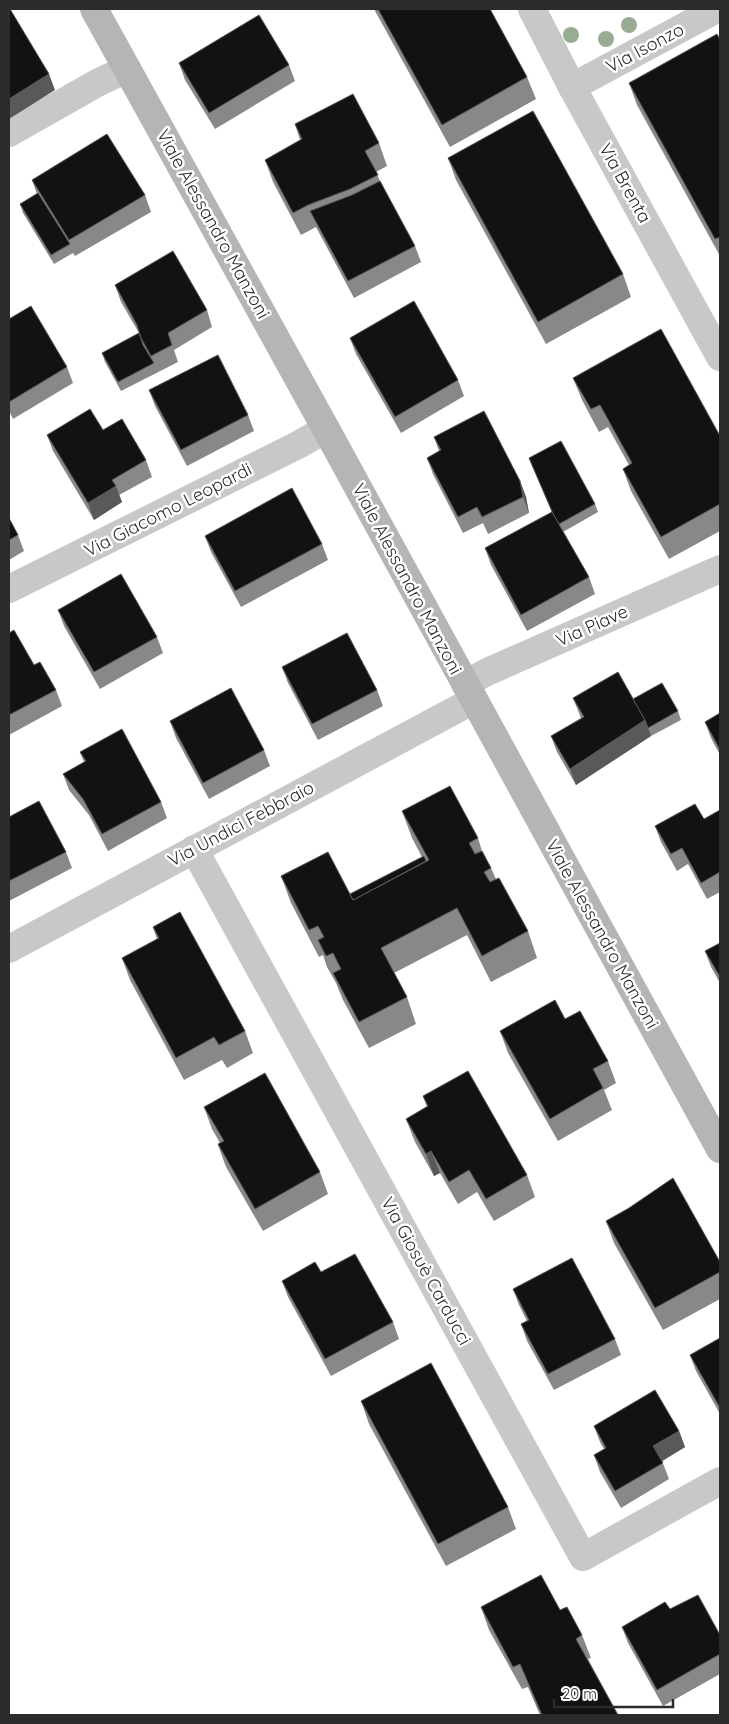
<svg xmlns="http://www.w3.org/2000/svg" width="729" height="1724" viewBox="0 0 729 1724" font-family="Quicksand,sans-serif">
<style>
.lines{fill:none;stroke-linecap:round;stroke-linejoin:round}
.minor{stroke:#c8c8c8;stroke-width:28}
.secondary{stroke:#b5b5b5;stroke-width:28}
.tree{fill:#98ac92}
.wall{fill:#888}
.shaded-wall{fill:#595959}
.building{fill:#121212;stroke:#595959}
.labels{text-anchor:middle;stroke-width:5;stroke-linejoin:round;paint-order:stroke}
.street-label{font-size:18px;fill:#2b2b2b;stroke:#fff}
</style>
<rect width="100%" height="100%" fill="#fff"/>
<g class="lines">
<g class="minor">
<path d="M532 9 572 87 720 357"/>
<path d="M572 87 717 9"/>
<path d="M9 133 99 82 127 69"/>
<path d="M9 589 298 445 326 429"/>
<path d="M465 684 487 672 720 569"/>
<path d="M194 849 583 1557 720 1481"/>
<path d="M9 949 474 700"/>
</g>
<path class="secondary" d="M94 9 326 429 720 1149"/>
</g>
<g class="tree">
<circle cx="629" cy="25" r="8"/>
<circle cx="571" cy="35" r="8"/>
<circle cx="606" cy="39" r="8"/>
</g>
<g class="wall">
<path d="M374 9H490L527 77 536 99 450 147Z"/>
<path d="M720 40V256L637 105 629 83Z"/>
<path d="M179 63 289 65 295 81 215 129 185 80Z"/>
<path d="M295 124 379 143 387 166 376 172 380 181 415 246 421 262 354 298 316 227 301 235 273 182 265 160 300 140Z"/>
<path d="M448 158 623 274 631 297 546 344 456 180Z"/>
<path d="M32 180 145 195 151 212 75 256 73 253 54 264 23 213 20 204 37 194Z"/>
<path d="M115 285 207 310 212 327 174 350 178 362 121 391 105 362 102 353 139 333 121 302Z"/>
<path d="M9 319 67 367 73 383 13 419 9 411Z"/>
<path d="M350 338 458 380 464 396 401 433 356 354Z"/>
<path d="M573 378 720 436V531L669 559 631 491 623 469 629 465 608 427 599 432 582 400Z"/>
<path d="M149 390 248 415 254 431 187 466 155 406Z"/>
<path d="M47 435 146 460 152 477 119 495 122 502 94 520 53 451Z"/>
<path d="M434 437 520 481 526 497 529 513 488 534 483 523 463 533 433 474 427 458 439 451Z"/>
<path d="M529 458 595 504 598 512 563 532 589 577 595 594 527 631 491 565 485 548 552 512Z"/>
<path d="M9 518 18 535 24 551 9 560Z"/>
<path d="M205 536 322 544 328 560 241 607 211 552Z"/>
<path d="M58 610 157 637 163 653 100 689 64 626Z"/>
<path d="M9 633 34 665 56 690 62 706 9 735Z"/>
<path d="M282 667 377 690 383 706 318 740 288 683Z"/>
<path d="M573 698 633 699 678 711 681 720 651 736 576 785 557 752 551 736 581 718Z"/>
<path d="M720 713V755L711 738 705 722Z"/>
<path d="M170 721 264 750 270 766 209 799 176 738Z"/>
<path d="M80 752 161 802 167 818 108 851 89 815 69 790 63 774 84 762Z"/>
<path d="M720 810V892L707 899 688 864 677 871 661 842 655 826 704 819Z"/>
<path d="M402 811 478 838 482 851 491 868 496 879 528 931 537 958 491 982 467 935 394 973 407 997 416 1024 369 1048 343 1000 336 983 327 967 323 955 319 957 291 903 281 876 350 894 422 857 412 838Z"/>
<path d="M9 817 66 852 72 868 9 901Z"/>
<path d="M153 927 245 1031 253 1053 227 1068 222 1060 184 1080 130 980 122 958 157 939Z"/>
<path d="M720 943V983L711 967 705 951Z"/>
<path d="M565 1019 608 1061 616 1083 604 1090 612 1110 558 1141 508 1053 500 1031Z"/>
<path d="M423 1096 527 1175 535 1197 494 1221 477 1192 458 1204 440 1173 434 1176 415 1142 406 1119 427 1107Z"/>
<path d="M204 1107 320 1172 328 1194 263 1231 226 1167 218 1145 220 1143 212 1129Z"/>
<path d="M606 1221 720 1262V1299L663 1330 614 1243Z"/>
<path d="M321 1272 393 1322 399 1339 331 1376 288 1297 282 1281Z"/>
<path d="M513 1289 615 1339 621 1355 554 1390 527 1341 521 1324 527 1321 519 1305Z"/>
<path d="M720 1338V1414L696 1371 690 1355Z"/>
<path d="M361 1401 508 1507 516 1529 446 1566 369 1424Z"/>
<path d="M594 1426 679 1431 685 1447 662 1461 669 1479 621 1508 600 1472 594 1455 604 1449 600 1442Z"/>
<path d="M481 1607 560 1610 582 1635 591 1658 588 1659 618 1715H540L528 1687 522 1689 489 1630Z"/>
<path d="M670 1609 720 1635V1674L663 1706 628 1643 622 1627Z"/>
</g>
<g class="shaded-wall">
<path d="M49 74 55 90 9 119V99Z"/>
<path d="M520 481 526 497 529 513 523 497Z"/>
<path d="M116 486 122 502 94 520 88 503Z"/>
<path d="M645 720 651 736 576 785 570 769Z"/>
<path d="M431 1151 440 1173 434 1176 426 1154Z"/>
<path d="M679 1431 685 1447 659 1463 653 1446Z"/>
</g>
<g class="building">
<path d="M10 9 49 74 9 99V10Z"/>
<path d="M378 9H490L527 77 442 125Z"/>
<path d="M259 15 289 65 209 113 179 63Z"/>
<path d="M717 34 720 40V237L715 239 629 83Z"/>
<path d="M353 94 379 143 365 151 378 175 350 189 308 205 293 213 265 160 302 139 295 124Z"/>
<path d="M533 111 623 274 538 322 448 158Z"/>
<path d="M107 134 145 195 69 240 32 180Z"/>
<path d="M380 181 415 246 348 281 310 211 352 195Z"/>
<path d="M38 193 70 244 51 255 20 204Z"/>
<path d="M173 251 207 310 168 333 172 345 151 356 141 338 137 325 115 285Z"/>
<path d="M414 301 458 380 395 417 350 338Z"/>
<path d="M31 306 67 367 9 402V319Z"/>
<path d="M661 329 720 436V504L661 537 623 469 632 463 600 405 591 409 573 378Z"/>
<path d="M139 333 143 345 154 363 118 382 102 353Z"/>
<path d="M218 355 248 415 181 450 149 390Z"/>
<path d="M90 409 103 430 122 419 146 460 112 480 116 486 88 503 47 435Z"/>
<path d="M484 411 520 481 523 497 482 517 477 507 458 517 427 458 441 450 434 437Z"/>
<path d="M561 441 595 504 559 524 554 516 529 458Z"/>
<path d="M292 488 322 544 235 591 205 536Z"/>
<path d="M552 512 589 577 521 615 485 548Z"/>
<path d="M9 518 18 535 9 540Z"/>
<path d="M121 574 157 637 94 672 58 610Z"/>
<path d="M14 630 34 665 40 662 56 690 9 715V633Z"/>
<path d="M347 633 377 690 312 724 282 667Z"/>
<path d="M618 672 645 720 570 769 551 736 584 717 573 698Z"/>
<path d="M662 683 678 711 648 728 645 720 633 699Z"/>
<path d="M231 688 264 750 203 783 170 721Z"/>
<path d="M720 713V750L705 722Z"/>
<path d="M122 729 161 802 102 834 83 799 63 774 86 761 80 752Z"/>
<path d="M450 786 478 838 469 843 475 854 482 851 491 868 484 872 490 882 499 878 528 931 482 956 457 908 381 948 407 997 359 1022 333 973 341 969 333 953 326 956 318 940 324 937 318 926 309 930 281 876 328 852 353 900 429 860 402 811Z"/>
<path d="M39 801 66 852 9 881V817Z"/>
<path d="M695 804 704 819 720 810V872L701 883 682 848 671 854 655 826Z"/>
<path d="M424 856 426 861 353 900 350 894Z"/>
<path d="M180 912 245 1031 219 1045 214 1037 176 1058 122 958 159 938 153 927Z"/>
<path d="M720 943V977L705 951Z"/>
<path d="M555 1000 565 1019 580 1011 608 1061 593 1069 603 1088 550 1119 500 1031Z"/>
<path d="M468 1071 527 1175 486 1199 469 1170 449 1182 431 1151 426 1154 406 1119 428 1106 423 1096Z"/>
<path d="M265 1073 320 1172 255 1209 218 1144 224 1141 204 1107Z"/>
<path d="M673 1178 720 1262V1272L655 1308 606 1221 629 1208Z"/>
<path d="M355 1254 393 1322 325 1359 282 1281 315 1262 321 1272Z"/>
<path d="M572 1258 615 1339 548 1374 521 1324 529 1320 513 1289Z"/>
<path d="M720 1338V1408L690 1355Z"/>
<path d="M431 1363 508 1507 438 1544 361 1401Z"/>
<path d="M655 1390 679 1431 653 1446 663 1463 615 1491 594 1455 606 1448 594 1426Z"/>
<path d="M541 1575 560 1610 567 1607 582 1635 576 1639 618 1715H542L520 1664 513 1667 481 1607Z"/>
<path d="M698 1595 720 1635V1654L657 1690 622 1627 665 1602 670 1609Z"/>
</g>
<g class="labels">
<g class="street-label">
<text transform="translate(645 48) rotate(-28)" y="6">Via Isonzo</text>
<text transform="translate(625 183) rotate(61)" y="6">Via Brenta</text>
<text transform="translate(213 224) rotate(61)" y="6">Viale Alessandro Manzoni</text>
<text transform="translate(168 510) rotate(-27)" y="6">Via Giacomo Leopardi</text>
<text transform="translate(407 579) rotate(62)" y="6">Viale Alessandro Manzoni</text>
<text transform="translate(592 626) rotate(-24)" y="6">Via Piave</text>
<text transform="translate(241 824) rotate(-28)" y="6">Via Undici Febbraio</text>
<text transform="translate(602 934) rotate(61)" y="6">Viale Alessandro Manzoni</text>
<text transform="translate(426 1271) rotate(61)" y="6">Via Giosuè Carducci</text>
</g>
</g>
<rect width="729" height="1724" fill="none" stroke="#2b2b2b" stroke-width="20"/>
<path d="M554 1699v8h119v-8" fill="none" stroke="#2b2b2b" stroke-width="2.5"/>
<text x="562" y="1699" font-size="15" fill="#2b2b2b" stroke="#ffffff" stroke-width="4" paint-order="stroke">20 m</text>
</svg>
